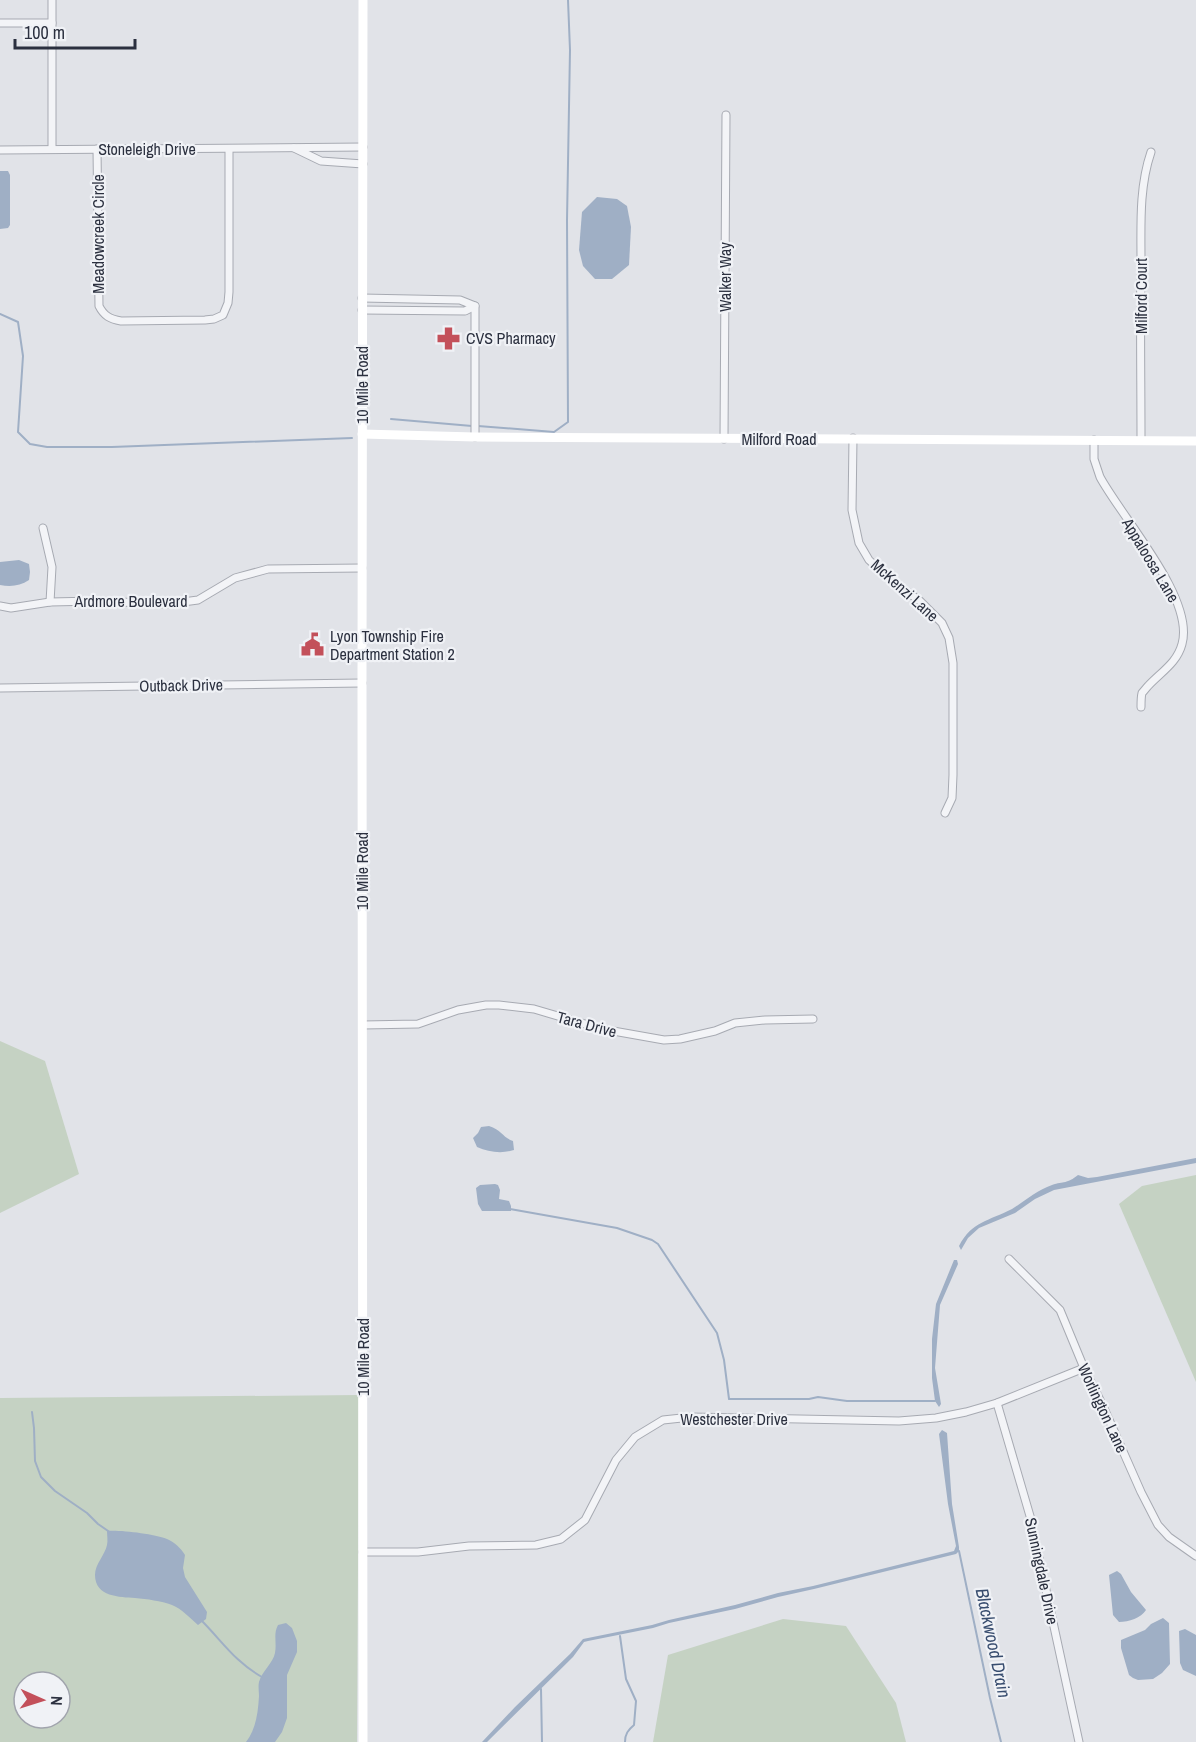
<svg xmlns="http://www.w3.org/2000/svg" width="1196" height="1742" viewBox="0 0 1196 1742" font-family="'Archivo Narrow',sans-serif">
<style>
.green{fill:#c5d2c3;fill-rule:evenodd}
.water{fill:#9fafc5}
.lines{fill:none;stroke-linecap:round;stroke-linejoin:round}
.stream{stroke:#9fafc5;stroke-width:2}
.street-casing{stroke:#a7aab2;stroke-width:9}
.street{stroke:#f3f4f7;stroke-width:7}
.secondary{stroke:#fff;stroke-width:9}
.labels{text-anchor:middle;stroke-width:4.5;stroke-linejoin:round;paint-order:stroke}
.street-label{font-size:16px;fill:#2b303f;stroke:#f0f2f6}
.poi-label{font-size:16px;fill:#2b303f;stroke:#f0f2f6;text-anchor:start}
.water-label{font-size:18px;font-style:italic;fill:#384d6f;stroke:#f0f2f6}
</style>
<rect width="100%" height="100%" fill="#e1e3e8"/>
<g class="green">
<path d="M0 1041 45 1061 79 1174 0 1213Z"/>
<path d="M1196 1175V1382L1119 1204 1142 1186Z"/>
<path d="M359 1395 357 1742H0V1398ZM24 1682H60V1718H24Z"/>
<path d="M783 1619 846 1626 896 1703 906 1742H653L668 1655Z"/>
</g>
<g class="water">
<path d="M0 171H8L10 175V225L8 228 0 229Z"/>
<path d="M597 197 617 199 627 206 631 227 629 265 612 279H595L583 266 579 250 582 212Z"/>
<path d="M19 560 29 564 30 572 29 580C20 586 11 587 0 585V562Z"/>
<path d="M489 1126C502 1130 503 1138 513 1141L514 1150C501 1154 489 1152 477 1147L473 1138 478 1133 481 1127Z"/>
<path d="M1196 1158V1163L1054 1190 1035 1199 1015 1213 979 1228 968 1238 961 1250 959 1246C972 1221 989 1221 1012 1209 1025 1201 1037 1190 1052 1185 1064 1181 1067 1184 1078 1175L1088 1178 1097 1177Z"/>
<path d="M495 1184 498 1185 500 1190 499 1199 509 1201 511 1206V1211H482L478 1204 476 1188 480 1185Z"/>
<path d="M954 1260H957L958 1264 940 1305 935 1368 941 1404 939 1407 935 1401 932 1378V1339L936 1304Z"/>
<path d="M942 1430 947 1433 952 1504 959 1547V1551L956 1554 814 1589 778 1597 735 1609 669 1623 653 1628 588 1641 584 1642 573 1657 487 1742H482L515 1707 570 1654 583 1639 652 1625 669 1620 735 1605 778 1593 813 1586 954 1551 956 1546 948 1504 939 1434Z"/>
<path d="M107 1531C122 1530 153 1534 167 1539 174 1542 181 1548 185 1555L183 1568 185 1577 207 1612 206 1619 198 1625C190 1618 182 1609 172 1605 161 1601 147 1599 135 1598 120 1597 95 1597 95 1575 95 1564 105 1555 107 1545 108 1541 107 1535 107 1531Z"/>
<path d="M1117 1571 1121 1574 1131 1592 1146 1610C1141 1618 1129 1622 1119 1622L1113 1615 1109 1575Z"/>
<path d="M1163 1618 1169 1623 1170 1664 1162 1673 1153 1679 1138 1680 1133 1678 1129 1675 1121 1648V1640L1145 1630 1151 1624Z"/>
<path d="M286 1623 292 1628 297 1641V1652L287 1675V1718L282 1732 275 1742H246C256 1729 258 1713 259 1696 259 1692 258 1686 259 1682 262 1671 273 1663 275 1653 277 1642 273 1634 278 1625Z"/>
<path d="M1185 1629 1196 1635V1676L1183 1670 1180 1663 1179 1631Z"/>
</g>
<g class="lines">
<g class="stream">
<path d="M0 314 18 322 23 356 18 432 30 444 47 447H112L352 438"/>
<path d="M391 419 472 426"/>
<path d="M478 426 554 432 568 422 567 220 570 50 568 0"/>
<path d="M510 1209 617 1228 652 1240 658 1244 717 1333 724 1360 729 1399H809L818 1397 847 1401H935"/>
<path d="M32 1412 34 1428 35 1461 41 1477 55 1491 87 1513 98 1524 111 1533"/>
<path d="M959 1551 990 1698 1001 1742"/>
<path d="M201 1620C222 1641 235 1662 262 1677"/>
<path d="M620 1636 626 1679 636 1701 634 1725C628 1730 625 1734 625 1742"/>
<path d="M541 1689 542 1742"/>
</g>
<defs>
<g id="street">
<path d="M0 23H52"/>
<path d="M294 148 321 161 363 164"/>
<path d="M52 149V0"/>
<path d="M97 149 99 306C104 316 110 319 121 321L205 320 214 319 223 315 228 303 229 292V149"/>
<path d="M0 150 363 147"/>
<path d="M362 298 460 300 475 306 465 311 362 310"/>
<path d="M475 437V306"/>
<path d="M853 438 852 510 859 543 869 560 892 581 920 601 942 623 949 638 953 663V775L952 798 945 813"/>
<path d="M724 439 726 115"/>
<path d="M1094 440V459L1100 477C1122 518 1195 598 1182 644 1177 663 1161 672 1148 686 1147 687 1143 692 1142 693 1141 697 1141 703 1141 707"/>
<path d="M1141 440C1141 381 1140 321 1141 261 1141 225 1139 187 1151 152"/>
<path d="M43 528 52 567 50 602"/>
<path d="M0 606 11 608 50 602 96 601 168 604 198 600 235 578 268 569 362 568"/>
<path d="M0 688 362 683"/>
<path d="M363 1025 418 1024 458 1010 486 1005H499L534 1009 602 1029 664 1040 680 1039 715 1031 735 1023 765 1020 813 1019"/>
<path d="M1009 1259 1060 1310 1084 1368 1103 1406 1141 1492 1158 1525 1169 1537 1196 1556"/>
<path d="M997 1403 1030 1516 1079 1742"/>
<path d="M363 1552H418L469 1546 536 1545 561 1539 585 1520 616 1460 635 1437 663 1420 691 1417 899 1421 936 1418 966 1412 997 1403 1084 1368"/>
</g>
</defs>
<use href="#street" class="street-casing"/>
<use href="#street" class="street"/>
<g class="secondary">
<path d="M362 434 475 437 1196 441"/>
<path d="M363 1742 362 683 363 0"/>
</g>
</g>
<defs>
<symbol id="pharmacy-bare" viewBox="-9 -9 18 18"><path d="M-2-6h4v4h4v4h-4v4h-4v-4h-4v-4h4Z" fill="#c3505a" stroke="#f0f2f6" stroke-width="2.5" paint-order="stroke"/></symbol>
<symbol id="civic-bare" viewBox="-9 -9 18 18"><path d="M-.6-6.5H3V-4.5H.6V-3L4-1V1h2V6H-6V1h2V-1L-.6-3ZM-1.2 2.5V6h2.4V2.5Z" fill="#c3505a" stroke="#f0f2f6" stroke-width="2.5" paint-order="stroke"/></symbol>
</defs>
<g fill-rule="evenodd">
<use href="#pharmacy-bare" x="432" y="322" width="33" height="33"/>
<use href="#civic-bare" x="296" y="628" width="33" height="33"/>
</g>
<g class="labels">
<g class="street-label">
<text x="147" y="155">Stoneleigh Drive</text>
<text transform="translate(98 234) rotate(-90)" y="6">Meadowcreek Circle</text>
<text transform="translate(725 277) rotate(-90)" y="6">Walker Way</text>
<text transform="translate(1141 296) rotate(-90)" y="6">Milford Court</text>
<text transform="translate(362 385) rotate(-90)" y="6">10 Mile Road</text>
<text x="779" y="445">Milford Road</text>
<text transform="translate(1151 560) rotate(59)" y="6">Appaloosa Lane</text>
<text transform="translate(905 590) rotate(42)" y="6">McKenzi Lane</text>
<text x="131" y="607">Ardmore Boulevard</text>
<text transform="translate(181 685) rotate(-1)" y="6">Outback Drive</text>
<text transform="translate(362 871) rotate(-90)" y="6">10 Mile Road</text>
<text transform="translate(587 1024) rotate(15)" y="6">Tara Drive</text>
<text transform="translate(363 1357) rotate(-90)" y="6">10 Mile Road</text>
<text transform="translate(1103 1408) rotate(65)" y="6">Worlington Lane</text>
<text x="734" y="1425">Westchester Drive</text>
<text transform="translate(1042 1571) rotate(78)" y="6">Sunningdale Drive</text>
</g>
<g class="poi-label">
<text x="466" y="344">CVS Pharmacy</text>
<text x="330" y="642">Lyon Township Fire<tspan x="330" dy="18">Department Station 2</tspan></text>
</g>
<g class="water-label">
<text transform="translate(993 1643) rotate(78)" y="6">Blackwood Drain</text>
</g>
</g>
<g transform="translate(42 1700) rotate(93)"><circle r="28" fill="#f0f2f6" stroke="#a1a4ad" stroke-width="1.5"/>
<path d="M0-4.5L10 22L0 15L-10 22Z" fill="#c3505a"/>
<text y="-9" font-size="16" font-weight="bold" text-anchor="middle" fill="#2b303f">N</text>
</g>
<path d="M15 39v9h120v-9" fill="none" stroke="#2b303f" stroke-width="3"/>
<text x="24" y="39" font-size="18" fill="#2b303f" stroke="#f0f2f6" stroke-width="4.5" paint-order="stroke">100 m</text>
</svg>
